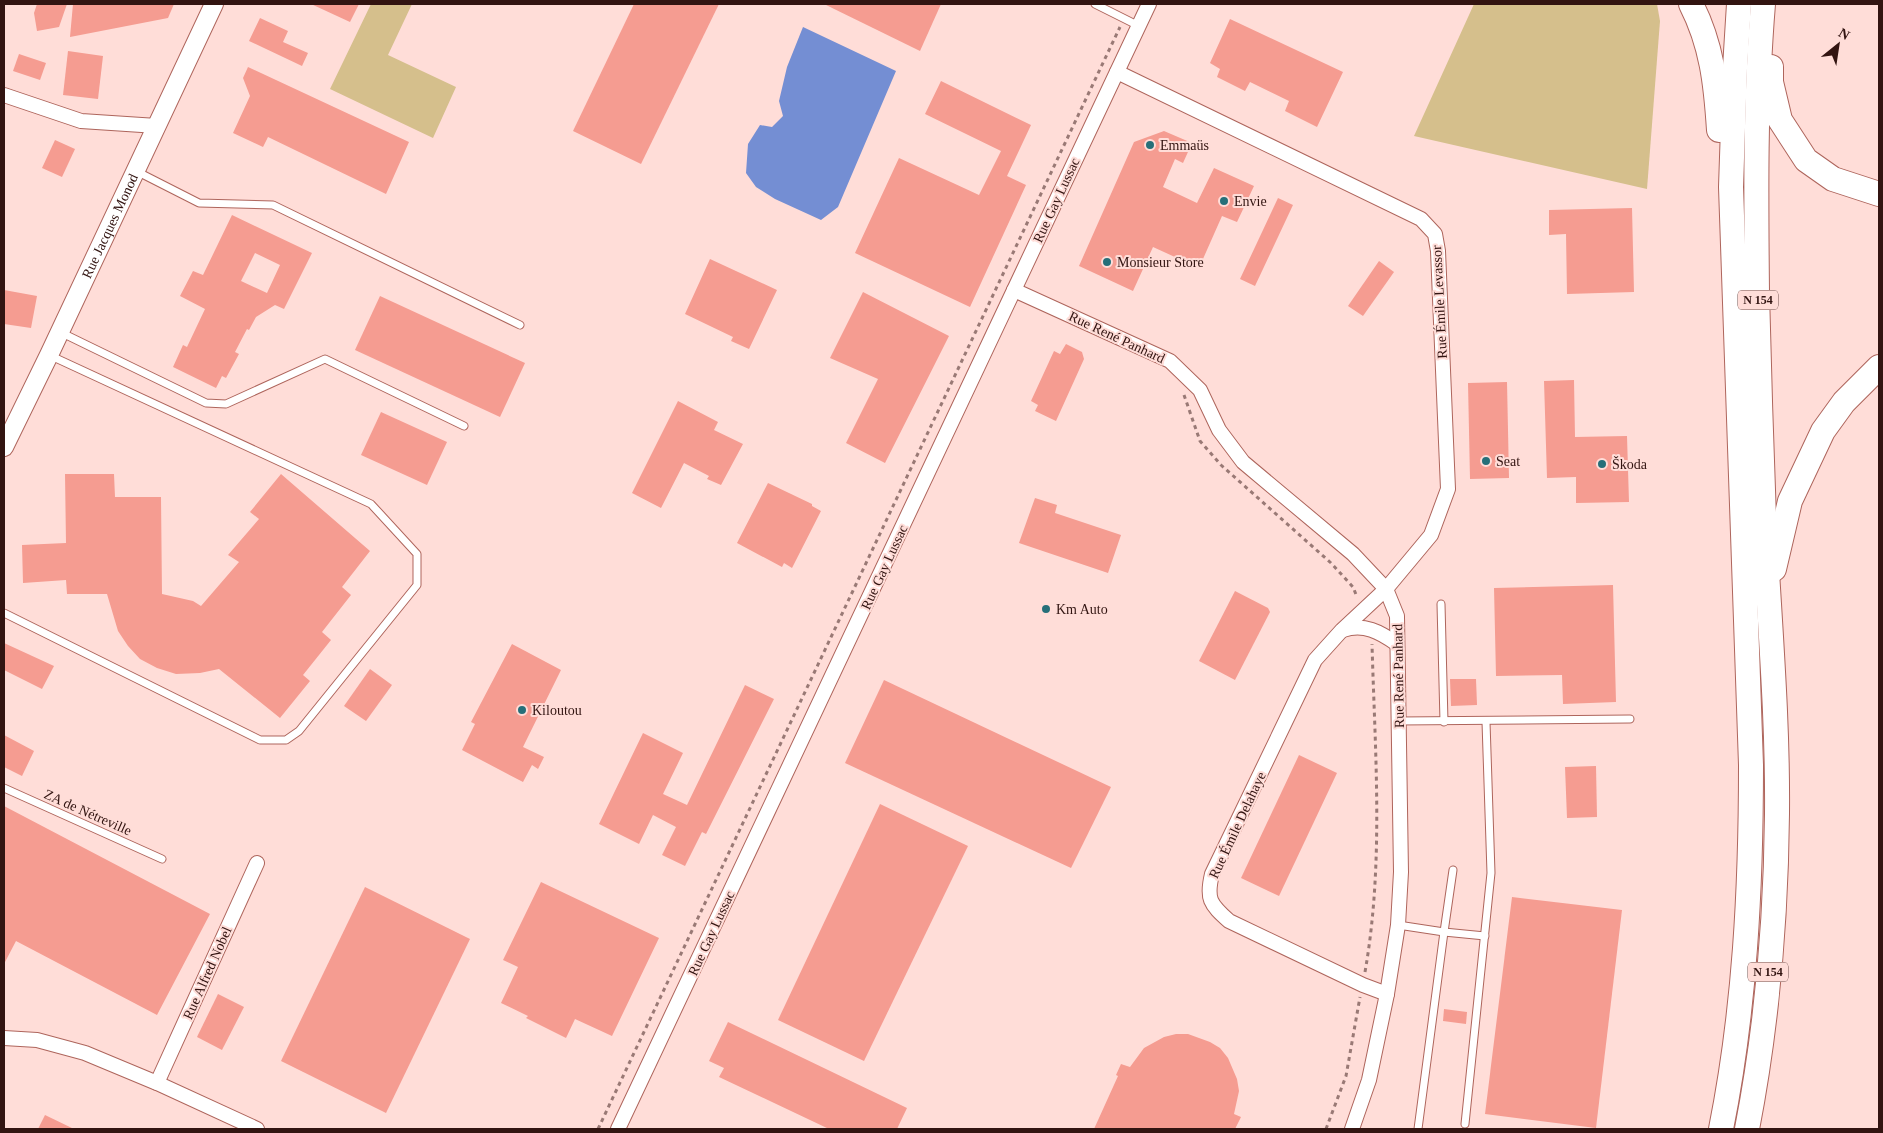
<svg xmlns="http://www.w3.org/2000/svg" width="1883" height="1133" viewBox="0 0 1883 1133" font-family="Georgia,serif">
<style>
.green{fill:#d5bf8c}
.water{fill:#748ed3}
.building{fill:#f59c91;fill-rule:evenodd}
.lines{fill:none;stroke-linecap:round;stroke-linejoin:round}
.service-casing{stroke:#ae655c;stroke-width:9}
.minor-casing{stroke:#ae655c;stroke-width:16}
.tertiary-casing{stroke:#ae655c;stroke-width:20}
.trunk-casing{stroke:#ae655c;stroke-width:26}
.path{stroke:#997975;stroke-width:3;stroke-dasharray:4 4;stroke-linecap:butt}
.service{stroke:#fff;stroke-width:7}
.minor{stroke:#fff;stroke-width:14}
.tertiary{stroke:#fff;stroke-width:18}
.trunk{stroke:#fff;stroke-width:24}
.poi-dot{fill:#266f79;stroke:#ffddd8;stroke-width:2}
.labels{text-anchor:middle;stroke-width:4;stroke-linejoin:round;paint-order:stroke}
.shield{fill:#ffddd8;stroke:#70504d;stroke-width:1}
.shield-label{font-size:12px;font-weight:bold;fill:#321411}
.poi-label{font-size:14px;fill:#321411;stroke:#ffddd8;text-anchor:start}
.street-label{font-size:14px;fill:#321411;stroke:#ffddd8}
</style>
<rect width="100%" height="100%" fill="#ffddd8"/>
<g class="green">
<path d="M371 4H412L388 55 456 87 433 138 330 89Z"/>
<path d="M1474 4H1657L1660 21 1647 189 1414 136Z"/>
</g>
<path class="water" d="M803 27 896 71 838 207 821 220 775 199 756 187 746 173 748 144 760 125 772 127 783 116 779 101 787 67Z"/>
<g class="building">
<path d="M37 4H67L59 27 37 31 34 13Z"/>
<path d="M73 4H174L168 18 70 37Z"/>
<path d="M311 4H359L350 22Z"/>
<path d="M634 4H719L641 164 573 131Z"/>
<path d="M824 4H941L920 51Z"/>
<path d="M260 18 288 31 283 42 308 53 302 66 249 41Z"/>
<path d="M1230 19 1343 72 1317 127 1285 111 1289 101 1250 82 1245 91 1217 77 1220 69 1210 63Z"/>
<path d="M68 51 103 56 98 99 63 95Z"/>
<path d="M19 54 46 63 40 80 13 71Z"/>
<path d="M248 67 409 142 386 194 268 137 263 147 233 133 250 96 243 78Z"/>
<path d="M941 81 1031 125 1007 176 1026 185 970 307 855 253 899 158 979 195 1001 151 925 114Z"/>
<path d="M1164 131 1192 143 1183 163 1175 159 1163 187 1197 203 1214 168 1254 186 1237 222 1222 216 1199 268 1153 247 1133 291 1079 266 1134 142Z"/>
<path d="M55 140 75 149 62 177 42 168Z"/>
<path d="M1278 198 1293 205 1255 286 1240 279Z"/>
<path d="M1632 208 1634 292 1567 294 1566 234 1549 235V210Z"/>
<path d="M232 215 312 253 284 309 275 305 256 317 249 330 247 329 235 352 239 354 226 378 222 376 216 388 173 367 183 345 187 347 205 309 180 296 193 271 203 275ZM255 253 280 265 267 293 241 281Z"/>
<path d="M710 259 777 290 749 349 731 341 733 337 685 314Z"/>
<path d="M1379 261 1394 272 1363 316 1348 306Z"/>
<path d="M4 290 37 296 31 328 4 324Z"/>
<path d="M863 292 949 336 885 463 846 443 878 379 830 358Z"/>
<path d="M380 296 525 363 500 417 355 350Z"/>
<path d="M1066 344 1082 352 1084 359 1056 421 1035 411 1038 405 1031 401 1054 351 1060 354Z"/>
<path d="M1574 380 1575 437 1627 436 1629 502 1576 503V477L1547 478 1544 381Z"/>
<path d="M1507 382 1509 478 1470 479 1468 383Z"/>
<path d="M678 401 718 422 714 430 743 444 721 485 707 479 709 476 684 463 661 508 632 493Z"/>
<path d="M381 412 447 442 427 485 361 455Z"/>
<path d="M65 474H114L115 497H161L162 594 193 601 201 606 239 562 228 555 259 519 250 512 281 474 370 551 342 587 351 595 322 632 331 640 303 675 310 681 280 718 219 669 200 673 176 674 157 668 140 659 128 646 118 631 107 594H67L66 580 23 583 22 545 66 543Z"/>
<path d="M768 483 812 504V506L821 511 792 568 784 563 782 567 737 543Z"/>
<path d="M1035 498 1057 505 1055 513 1121 535 1108 573 1019 543Z"/>
<path d="M1613 585 1616 702 1563 704 1562 675 1496 676 1494 588Z"/>
<path d="M1235 591 1268 608 1270 612 1235 680 1199 661Z"/>
<path d="M4 643 54 666 42 689 4 670Z"/>
<path d="M512 644 561 670 523 747 544 757 538 769 532 765 523 782 462 750 475 724 471 722Z"/>
<path d="M370 669 392 685 366 721 344 706Z"/>
<path d="M1450 679H1476L1477 705 1451 706Z"/>
<path d="M884 680 1111 787 1071 868 845 763Z"/>
<path d="M745 685 774 699 706 834 702 832 685 866 662 855 676 827 653 815 639 844 599 824 643 733 683 753 663 794 687 805Z"/>
<path d="M4 735 34 751 22 776 4 767Z"/>
<path d="M1299 755 1337 773 1279 896 1241 878Z"/>
<path d="M1596 766 1597 817 1567 818 1565 767Z"/>
<path d="M880 804 968 846 864 1061 778 1020Z"/>
<path d="M4 806 210 914 157 1015 16 941 4 964Z"/>
<path d="M541 882 659 938 612 1036 575 1019 566 1038 526 1018 528 1016 501 1003 518 967 503 960Z"/>
<path d="M365 887 470 939 386 1113 281 1061Z"/>
<path d="M1512 897 1622 910 1596 1128 1485 1114Z"/>
<path d="M218 994 244 1007 222 1050 197 1037Z"/>
<path d="M1444 1009 1467 1012 1466 1024 1443 1021Z"/>
<path d="M728 1022 907 1108 897 1129H829L719 1077 724 1068 709 1061Z"/>
<path d="M1176 1034H1188L1210 1042 1220 1048 1228 1058 1237 1079 1239 1091 1234 1114 1241 1117 1235 1129H1094L1118 1076 1116 1075 1121 1064 1130 1067 1144 1048 1164 1037Z"/>
<path d="M45 1115 74 1129H38Z"/>
</g>
<g class="lines">
<defs>
<g id="service">
<path d="M1095 4 1139 26"/>
<path d="M136 171 199 203 273 205 520 325"/>
<path d="M60 332 206 403 226 404 325 359 464 426"/>
<path d="M1441 604 1444 722"/>
<path d="M4 613 260 740H286L299 731 417 585V554L371 504 49 355"/>
<path d="M1399 721 1630 719"/>
<path d="M4 788 162 859"/>
<path d="M1453 870 1444 932 1485 936"/>
<path d="M1398 925 1444 932 1418 1129"/>
<path d="M1465 1124 1491 873 1486 722"/>
</g>
<g id="minor">
<path d="M1117 72 1421 219 1435 234 1438 251 1448 489 1431 535 1386 589 1342 630 1315 660 1212 874C1206 899 1210 904 1229 921L1363 985 1387 994"/>
<path d="M4 95 81 121 157 126"/>
<path d="M1014 290 1170 361 1200 390 1219 430 1243 462 1353 554 1386 589 1397 616 1401 872 1398 925 1387 994 1369 1080 1352 1129"/>
<path d="M1343 630C1364 623 1380 632 1397 644"/>
<path d="M4 1038 37 1040 85 1053 157 1083 257 1129"/>
<path d="M157 1083 257 863"/>
<path d="M618 1129 1149 4"/>
</g>
<g id="tertiary">
<path id="s1" d="M4 447 49 355 214 4"/>
</g>
<g id="trunk">
<path d="M1691 4C1712 45 1716 84 1719 130"/>
<path d="M1771 67V82L1780 120 1806 160 1833 179 1879 194"/>
<path d="M1774 569 1790 501 1823 431 1844 402 1879 367"/>
<path d="M1721 1129C1745 1009 1751 888 1751 765L1731 187 1735 68 1739 4"/>
<path d="M1747 1129C1767 1026 1776 919 1777 814 1778 716 1769 617 1764 519 1761 444 1759 368 1757 293 1756 196 1755 100 1763 4"/>
</g>
</defs>
<use href="#service" class="service-casing"/>
<use href="#minor" class="minor-casing"/>
<use href="#tertiary" class="tertiary-casing"/>
<use href="#trunk" class="trunk-casing"/>
<g class="path">
<path d="M1184 395 1200 441 1221 465 1331 563 1353 587 1357 597"/>
<path d="M1365 972C1384 864 1375 753 1372 644"/>
<path d="M598 1129 1120 27"/>
<path d="M1326 1129 1346 1076 1360 997"/>
</g>
<use href="#service" class="service"/>
<use href="#minor" class="minor"/>
<use href="#tertiary" class="tertiary"/>
<use href="#trunk" class="trunk"/>
</g>
<g class="poi-dot">
<circle cx="1150" cy="145" r="5"/>
<circle cx="1224" cy="201" r="5"/>
<circle cx="1107" cy="262" r="5"/>
<circle cx="1486" cy="461" r="5"/>
<circle cx="1602" cy="464" r="5"/>
<circle cx="1046" cy="609" r="5"/>
<circle cx="522" cy="710" r="5"/>
</g>
<g class="labels">
<g class="shield">
<rect x="1738" y="290.5" width="40" height="19" rx="4"/>
<rect x="1748" y="962.5" width="40" height="19" rx="4"/>
</g>
<g class="shield-label">
<text x="1758" y="304">N 154</text>
<text x="1768" y="976">N 154</text>
</g>
<g class="poi-label">
<text x="1160" y="150">Emmaüs</text>
<text x="1234" y="206">Envie</text>
<text x="1117" y="267">Monsieur Store</text>
<text x="1496" y="466">Seat</text>
<text x="1612" y="469">Škoda</text>
<text x="1056" y="614">Km Auto</text>
<text x="532" y="715">Kiloutou</text>
</g>
<g class="street-label">
<text transform="translate(1056 200) rotate(-65)" y="5">Rue Gay Lussac</text>
<text dy="5" stroke="none"><textPath href="#s1" startOffset="245">Rue Jacques Monod</textPath></text>
<text transform="translate(1439 302) rotate(-93)" y="5">Rue Émile Levassor</text>
<text transform="translate(1117 337) rotate(25)" y="5">Rue René Panhard</text>
<text transform="translate(884 567) rotate(-65)" y="5">Rue Gay Lussac</text>
<text transform="translate(1398 676) rotate(-91)" y="5">Rue René Panhard</text>
<text transform="translate(88 812) rotate(24)" y="5">ZA de Nétreville</text>
<text transform="translate(1237 825) rotate(-65)" y="5">Rue Émile Delahaye</text>
<text transform="translate(711 933) rotate(-65)" y="5">Rue Gay Lussac</text>
<text transform="translate(207 973) rotate(-66)" y="5">Rue Alfred Nobel</text>
</g>
</g>
<rect width="1883" height="1133" fill="none" stroke="#321411" stroke-width="10"/>
<g transform="translate(1838 45) rotate(30)" stroke="#ffddd8" stroke-width="4" paint-order="stroke">
<path d="M0-4L9 19L0 12L-9 19Z" fill="#321411"/>
<text y="-8" font-size="14" font-weight="bold" text-anchor="middle" fill="#321411">N</text>
</g>
</svg>
